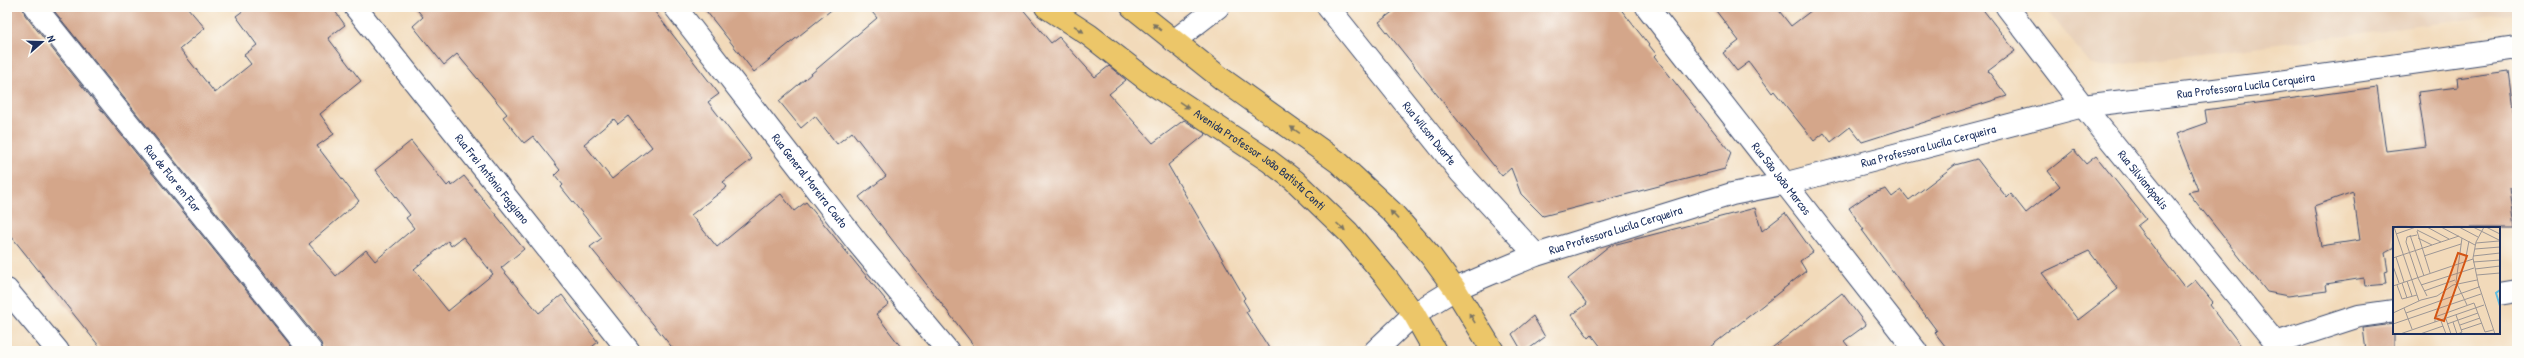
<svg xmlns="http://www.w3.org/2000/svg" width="2524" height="358" viewBox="0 0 2524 358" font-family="'Patrick Hand',sans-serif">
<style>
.built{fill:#e7cfb8}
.building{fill:#d4a68a;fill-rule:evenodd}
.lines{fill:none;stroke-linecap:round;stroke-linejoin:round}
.minor-casing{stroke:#3b496c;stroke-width:24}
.major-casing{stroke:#3b496c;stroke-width:24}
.minor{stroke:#fff;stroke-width:22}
.major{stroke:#ecc669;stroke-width:22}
.oneway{fill:#797363}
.labels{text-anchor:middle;stroke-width:4;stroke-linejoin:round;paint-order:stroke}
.street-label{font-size:12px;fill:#1b2f5e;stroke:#fdfcf7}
.inset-river{fill:none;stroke:#64bde1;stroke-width:2}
.inset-road{fill:none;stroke:#9c9695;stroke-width:1}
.view{fill:#d45514;fill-opacity:0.15;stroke:#d45514;stroke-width:2}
.inset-edge{fill:none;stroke:#1b2f5e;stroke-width:2}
</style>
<rect width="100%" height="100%" fill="#fdfcf7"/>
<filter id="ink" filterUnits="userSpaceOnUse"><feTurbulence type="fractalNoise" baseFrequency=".025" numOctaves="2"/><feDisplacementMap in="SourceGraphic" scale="8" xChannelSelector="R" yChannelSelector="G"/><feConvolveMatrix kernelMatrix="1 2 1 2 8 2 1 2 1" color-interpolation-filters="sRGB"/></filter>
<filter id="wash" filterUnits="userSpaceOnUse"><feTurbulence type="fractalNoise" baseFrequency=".012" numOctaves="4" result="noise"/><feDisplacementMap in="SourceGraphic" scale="16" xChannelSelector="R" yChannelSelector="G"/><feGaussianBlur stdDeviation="0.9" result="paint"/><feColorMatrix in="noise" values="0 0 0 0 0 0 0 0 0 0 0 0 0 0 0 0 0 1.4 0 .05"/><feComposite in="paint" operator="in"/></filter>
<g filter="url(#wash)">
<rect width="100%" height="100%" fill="#f2daba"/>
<path class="built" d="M2045 7H2517V13L2100 67 2090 64Z"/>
<g id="blocks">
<g class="building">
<path d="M7 7H23L25 15 295 351H103L7 231Z"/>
<path d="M51 7H187L205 28 180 49 215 93 251 64 244 55 257 45 236 16 248 7H332L345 25 328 38 361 81 320 114 334 134 317 146 359 201 309 244 336 276 366 250 375 261 414 228 406 218 410 215 375 170 411 141 447 186 450 183 451 186 464 176 524 249 501 268 539 313 562 295 598 342 587 351H323L321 343ZM463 237 493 274 448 311 414 269 448 241 451 246Z"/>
<path d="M415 7H651L719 94 708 102 752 159 723 182 727 187 691 215 717 247 781 194 794 211 806 202 889 304 876 314 904 351H675L590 247 602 238 561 187 563 185 555 175 560 170 533 136 524 143 503 117 507 114 457 54 444 65 413 26 423 17ZM628 116 652 147 612 179 584 144 614 119 618 124Z"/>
<path d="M703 7H835L754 72Z"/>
<path d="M868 7H1021L1051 43 1059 37 1095 77 1109 66 1126 80 1109 94 1153 143 1184 120 1206 134 1168 165 1245 298 1243 300 1249 310 1246 312 1271 351H978L859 197 886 176 852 132 837 144 815 116 801 128 779 101 877 18Z"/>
<path d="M1399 7H1619L1656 54 1654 56 1731 153 1725 169 1543 216 1521 194 1511 168 1502 176 1379 22Z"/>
<path d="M1713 7H1776L1791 26 1816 7H1981L2015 51 1988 71 2007 96 1862 142 1850 127 1831 142 1824 133 1814 141 1774 91 1772 93 1749 62 1737 71 1723 53 1739 41Z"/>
<path d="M2509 71 2517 131V187L2510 188 2515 228H2394V248L2385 253 2388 271 2385 272 2387 284 2365 286 2364 278 2326 284 2327 291 2288 296 2267 292 2188 192 2198 190 2176 134 2207 123 2205 110 2377 87 2386 151 2426 146 2418 92 2458 87 2457 78ZM2353 192 2360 240 2321 246 2314 206Z"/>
<path d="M2074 150 2086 164 2096 156 2146 219 2137 226 2185 288 2195 280 2213 302 2210 305 2245 351H1949L1935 333 1937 331 1862 230H1864L1849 208 1868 195 1886 189 1892 197 1901 190 1909 200 1955 165 1977 159 2007 198 2011 194 2026 213 2060 186 2048 171ZM2089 251 2118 289 2078 320 2042 273Z"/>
<path d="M1755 208 1762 231 1785 213 1813 252 1800 261 1806 271 1705 351H1604L1592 335 1589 338 1572 315 1587 304 1568 279 1609 246Z"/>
<path d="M1842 293 1866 325 1844 341 1852 351H1768Z"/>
<path d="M1533 316 1545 337 1526 351H1522L1512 334Z"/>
<path d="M2394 324V351H2366L2363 328Z"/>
</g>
</g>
</g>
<g filter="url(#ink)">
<use href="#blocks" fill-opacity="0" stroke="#3b496c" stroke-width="1"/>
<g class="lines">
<defs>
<g id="minor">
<path id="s1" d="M35 7 311 351"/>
<path id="s2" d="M355 7 629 351"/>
<path id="s3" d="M675 7 857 242 948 351"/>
<path id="s4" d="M1328 7 1461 173 1536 255"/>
<path id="s5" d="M1647 7 1916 351"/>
<path id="s6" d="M2007 7 2083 106 2282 351"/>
<path d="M1174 41 1218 7"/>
<path d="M7 290 58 351"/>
<path d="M2499 294 2517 291"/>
<path d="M2276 343 2359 316 2394 311"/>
<path id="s7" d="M1375 351 1414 314 1455 289 1490 274 1536 255 1732 194 1787 183 2083 106 2272 83 2517 48"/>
</g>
<g id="major">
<path id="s8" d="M1046 7 1089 35 1147 80 1269 161 1294 180 1348 232 1386 277 1414 314 1435 351"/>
<path d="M1132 7 1222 79 1338 162 1392 212 1430 255 1455 289 1493 351"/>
</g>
</defs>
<use href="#minor" class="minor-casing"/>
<use href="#major" class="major-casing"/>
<use href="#minor" class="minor"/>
<use href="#major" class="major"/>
</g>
<defs><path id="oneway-solid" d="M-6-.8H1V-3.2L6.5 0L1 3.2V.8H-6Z"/></defs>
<g class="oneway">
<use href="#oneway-solid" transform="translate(1157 27) rotate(-141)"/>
<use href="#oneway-solid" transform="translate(1079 29) rotate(34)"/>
<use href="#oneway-solid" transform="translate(1184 105) rotate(34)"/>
<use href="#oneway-solid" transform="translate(1295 130) rotate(-145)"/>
<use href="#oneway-solid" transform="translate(1394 215) rotate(-133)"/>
<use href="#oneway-solid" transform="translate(1341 227) rotate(42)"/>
<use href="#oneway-solid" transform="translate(1472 318) rotate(-121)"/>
</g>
</g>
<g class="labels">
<g class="street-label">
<text dy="4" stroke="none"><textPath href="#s7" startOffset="921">Rua Professora Lucila Cerqueira</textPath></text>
<text dy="4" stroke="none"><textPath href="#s4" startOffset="162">Rua Wilson Duarte</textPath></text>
<text dy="4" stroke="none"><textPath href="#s7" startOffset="597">Rua Professora Lucila Cerqueira</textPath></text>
<text dy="4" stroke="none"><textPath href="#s8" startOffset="263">Avenida Professor João Batista Conti</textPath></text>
<text dy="4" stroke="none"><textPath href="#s5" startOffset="218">Rua São João Marcos</textPath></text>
<text dy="4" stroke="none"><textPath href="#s1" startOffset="220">Rua de Flor em Flor</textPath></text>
<text dy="4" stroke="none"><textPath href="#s2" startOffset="220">Rua Frei Antônio Faggiano</textPath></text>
<text dy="4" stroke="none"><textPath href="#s3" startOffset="220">Rua General Moreira Couto</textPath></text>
<text dy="4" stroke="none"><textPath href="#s6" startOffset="220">Rua Silvianópolis</textPath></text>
<text dy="4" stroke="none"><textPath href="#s7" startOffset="273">Rua Professora Lucila Cerqueira</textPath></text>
</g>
</g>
<g transform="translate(2393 227)">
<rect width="107" height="107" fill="#f2daba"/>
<path class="inset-river" d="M107 63 103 66 107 79"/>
<path class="inset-road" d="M1 0 26 74M34 0 56 12M48 0 82 18M66 0 85 10M80 0 106 13M93 0 107 7M24 3 48 15M24 4 37 46M3 7 23 0M17 8 31 49M24 8 14 10 13 15 25 51 34 69M25 11 39 18M69 11 63 55 74 78M83 16 106 14M82 22 107 20M31 29 68 17M80 29 107 26M3 30 11 55M0 31 66 9M72 35 76 14M80 35 107 33M0 39 6 56M82 42 107 39M84 48 107 46M14 54 19 69M9 56 14 71M4 58 9 72 24 68M28 58 81 41M0 59 80 32M86 59 102 107M86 60 80 31 83 15 91 0M31 64 62 53M11 81 19 102M0 86 28 73 44 69 60 58 84 53M13 86 86 60M63 88 69 105 65 107M53 92 58 107M48 94 53 107M42 95V90L81 76 92 105 100 103M60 95 64 107M0 97 88 67M54 97 85 86M67 98 87 91M68 103 89 96M7 107 91 78M27 107 50 99"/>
<path class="view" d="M65 26 74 29 51 94 42 91Z"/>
<rect width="107" height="107" class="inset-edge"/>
</g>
<rect width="2524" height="358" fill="none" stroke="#fdfcf7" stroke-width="24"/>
<g transform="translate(42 42) rotate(70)" stroke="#fdfcf7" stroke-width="3" paint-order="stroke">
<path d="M0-3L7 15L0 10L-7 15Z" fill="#1b2f5e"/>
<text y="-6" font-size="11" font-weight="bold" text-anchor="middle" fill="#1b2f5e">N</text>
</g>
</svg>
